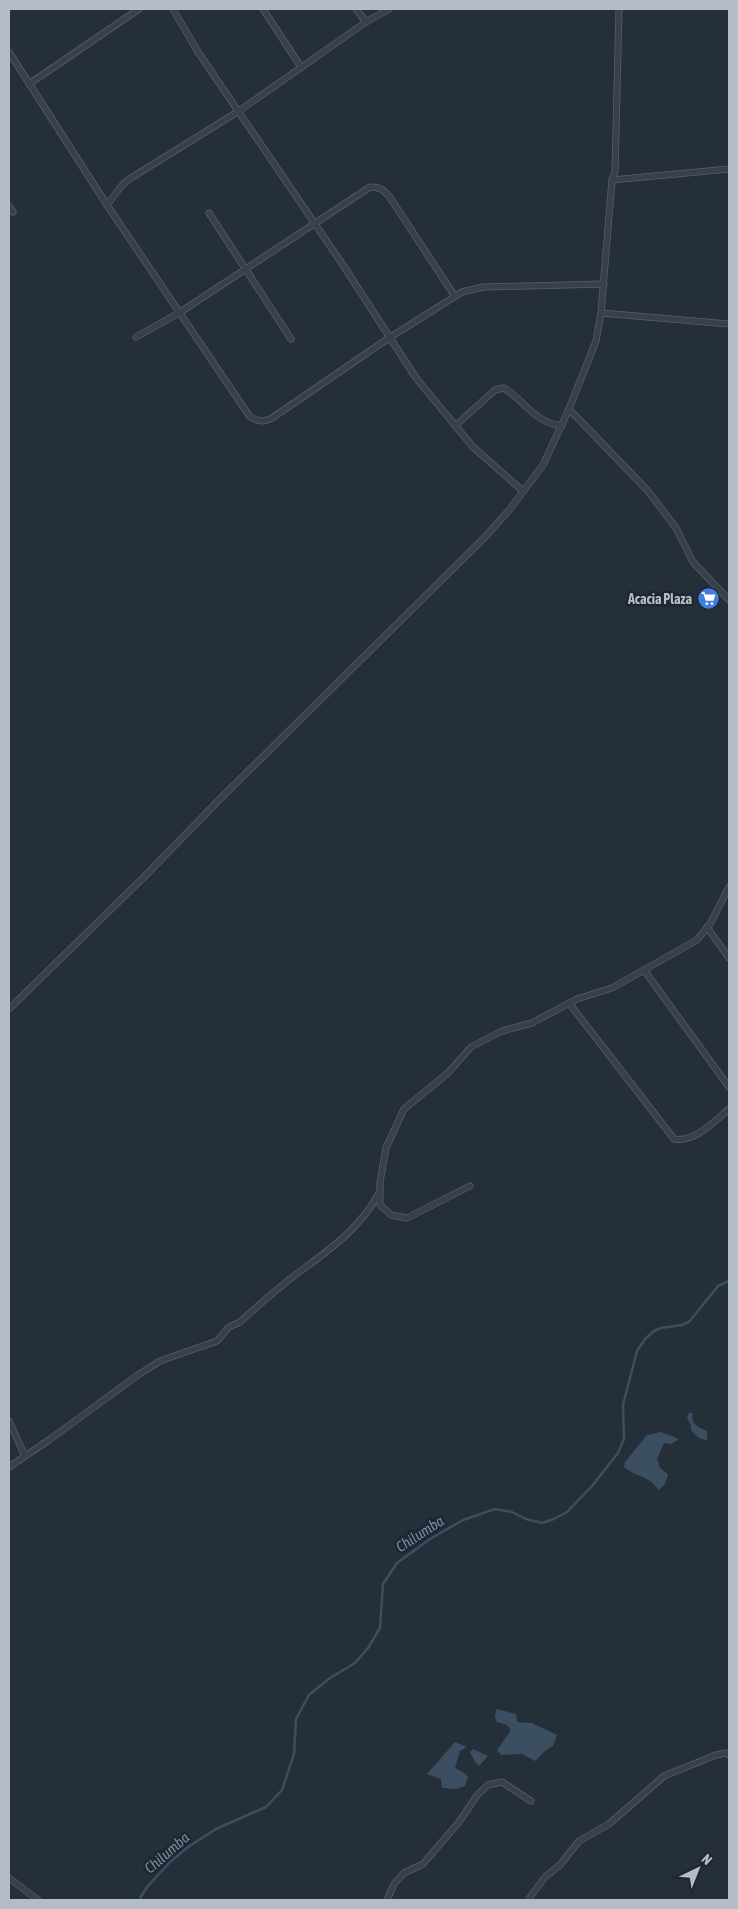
<svg xmlns="http://www.w3.org/2000/svg" width="738" height="1909" viewBox="0 0 738 1909" font-family="'Asap Condensed',sans-serif">
<style>
.water{fill:#3c4e61}
.lines{fill:none;stroke-linecap:round;stroke-linejoin:round}
.stream{stroke:#3c4e61;stroke-width:2.5}
.minor-casing{stroke:#575f68;stroke-width:7}
.minor{stroke:#38414a;stroke-width:5.5}
.labels{text-anchor:middle;stroke-width:5;stroke-linejoin:round;paint-order:stroke}
.poi-label{font-size:14px;font-weight:bold;fill:#b4bcc6;stroke:#1e262f;text-anchor:end}
.water-label{font-size:15px;font-style:italic;fill:#778fa6;stroke:#1e262f}
</style>
<rect width="100%" height="100%" fill="#252f3a"/>
<g class="water">
<path d="M689 1413H693C690 1424 698 1427 707 1431V1440C699 1439 695 1436 691 1429V1425L687 1418Z"/>
<path d="M661 1432 679 1439 671 1444 664 1443 657 1459 660 1468 668 1474 665 1484 659 1490C656 1487 653 1483 650 1481 641 1475 632 1474 624 1467L625 1462 647 1435Z"/>
<path d="M496 1709 516 1714 517 1722 532 1723 557 1735 553 1746 546 1750 535 1761 522 1754 501 1755 497 1750 511 1730 507 1725 497 1722 495 1717Z"/>
<path d="M455 1742 467 1747 460 1751 455 1768 464 1773 468 1777 465 1786 456 1789 442 1788 441 1779 427 1774Z"/>
<path d="M473 1749 488 1756 479 1766 475 1762 470 1752Z"/>
</g>
<g class="lines">
<path class="stream" d="M139 1900 147 1887 170 1862 188 1847 216 1829 266 1807 282 1790 294 1754 296 1719 309 1695 330 1678 355 1663 368 1648 380 1628 383 1584 397 1563 430 1539 463 1520 495 1509 512 1512 526 1519 542 1523 554 1519 567 1512 592 1486 618 1453 624 1439 623 1405 637 1351 645 1339 654 1331 661 1328 682 1325 689 1322 718 1286 729 1281"/>
<defs>
<g id="minor">
<path d="M173 9 198 52 343 265 416 378 473 447 523 491"/>
<path d="M263 9 301 67"/>
<path d="M356 9 366 22"/>
<path d="M9 52 107 205 250 417C259 422 263 422 272 418L389 338 462 292 483 287 604 284"/>
<path d="M29 84 139 9"/>
<path d="M612 180 729 169"/>
<path d="M107 205 123 184 131 178 239 111 366 22 389 9"/>
<path d="M9 206 13 212"/>
<path d="M209 213 291 339"/>
<path d="M601 313 729 324"/>
<path d="M136 337 179 313 370 187C379 187 383 189 389 196L454 295"/>
<path d="M569 409 648 491 676 528 693 562 729 600"/>
<path d="M455 426 495 390 504 388C526 402 534 422 562 426"/>
<path d="M707 927 729 958"/>
<path d="M644 970 729 1087"/>
<path d="M569 1003 674 1139C694 1143 715 1121 729 1109"/>
<path d="M9 1009 145 876 220 799 486 536 510 509 543 465 569 409 596 341 601 313 612 180 615 172 619 9"/>
<path d="M470 1186 407 1218 391 1215 380 1205V1182L386 1148 404 1109 448 1073 471 1047 502 1031 532 1023 577 999 612 988 697 940 710 924 729 887"/>
<path d="M9 1421 25 1456"/>
<path d="M9 1467 49 1440 138 1375 160 1361 217 1341 229 1327 240 1322C261 1303 283 1283 306 1267 336 1245 361 1226 379 1193"/>
<path d="M9 1878 38 1900"/>
<path d="M387 1900 394 1884 404 1873 423 1864 459 1822 478 1794 488 1785 502 1782 531 1801"/>
<path d="M528 1900 545 1877 560 1865 579 1841 609 1824 664 1776 716 1755 726 1753 729 1755"/>
</g>
</defs>
<use href="#minor" class="minor-casing"/>
<use href="#minor" class="minor"/>
</g>
<defs>
<symbol id="supermarket-disc" viewBox="-11 -11 22 22"><circle r="9.5" fill="#3f7fe0" stroke="#1e262f"/><path d="M-6-5.5h2.5l.6 2H6L4.5 2H-2.5L-4.4-4H-6ZM-1.5 3.2a1.3 1.3 0 1 0 .1 0ZM3 3.2a1.3 1.3 0 1 0 .1 0Z" fill="#fff"/></symbol>
</defs>
<g fill-rule="evenodd">
<use href="#supermarket-disc" x="696" y="586" width="25" height="25"/>
</g>
<g class="labels">
<g class="poi-label">
<text x="692" y="604">Acacia Plaza</text>
</g>
<g class="water-label">
<text transform="translate(420 1534) rotate(-33)" y="5">Chilumba</text>
<text transform="translate(167 1853) rotate(-41)" y="5">Chilumba</text>
</g>
</g>
<rect width="738" height="1909" fill="none" stroke="#b4bcc6" stroke-width="20"/>
<g transform="translate(698 1869) rotate(43)" stroke="#1e262f" stroke-width="4" paint-order="stroke">
<path d="M0-4L9 19L0 12L-9 19Z" fill="#b4bcc6"/>
<text y="-8" font-size="14" font-weight="bold" text-anchor="middle" fill="#b4bcc6">N</text>
</g>
</svg>
